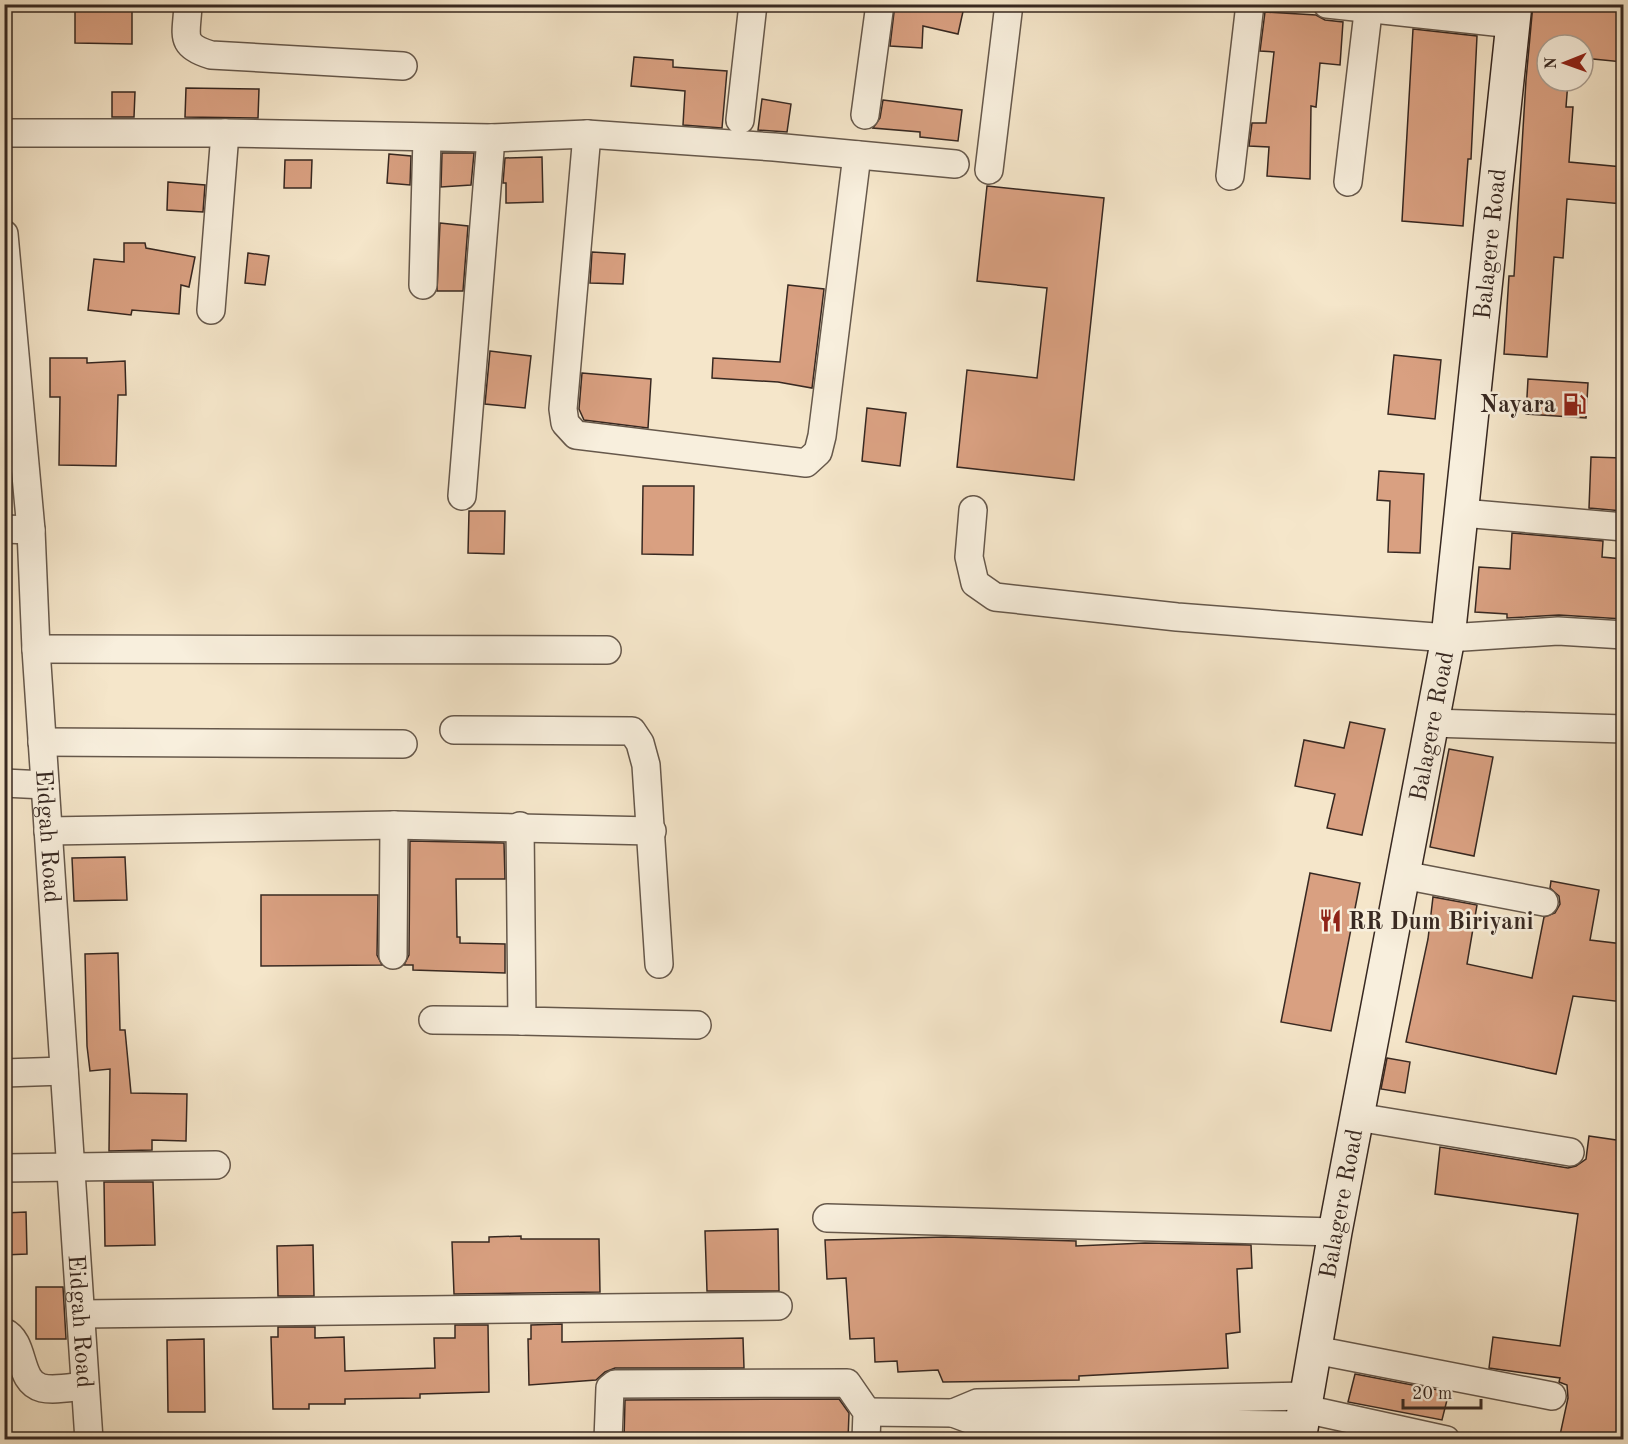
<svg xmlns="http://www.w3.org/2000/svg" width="1628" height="1444" viewBox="0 0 1628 1444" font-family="'Old Standard TT',serif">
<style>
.building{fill:#d9a081;stroke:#372821;stroke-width:1.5}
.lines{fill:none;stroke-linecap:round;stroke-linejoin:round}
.street-casing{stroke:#66584b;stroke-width:30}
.secondary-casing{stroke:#372821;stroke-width:36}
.street{stroke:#f8efdd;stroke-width:27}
.secondary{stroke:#f8efdd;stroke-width:33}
.labels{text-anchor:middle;stroke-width:5;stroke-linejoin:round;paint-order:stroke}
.street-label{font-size:24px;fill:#372821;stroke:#f8efdd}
.poi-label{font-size:24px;font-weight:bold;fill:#372821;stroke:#f8efdd;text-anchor:end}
</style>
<rect width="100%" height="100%" fill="#f5e6ca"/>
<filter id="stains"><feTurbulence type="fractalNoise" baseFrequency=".00333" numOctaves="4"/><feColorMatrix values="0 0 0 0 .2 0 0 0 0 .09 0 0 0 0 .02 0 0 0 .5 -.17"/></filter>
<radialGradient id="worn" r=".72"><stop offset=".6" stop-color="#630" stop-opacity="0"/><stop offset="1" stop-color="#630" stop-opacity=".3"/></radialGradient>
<g class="building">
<path d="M132 4V44L75 43V5Z"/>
<path d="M895 4H952L964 7 958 34 923 26 922 48 890 46Z"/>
<path d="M1533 4H1623V62L1583 58V45H1547V81H1568L1566 107H1573L1569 162 1623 167V204L1567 199 1563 258 1554 257 1547 357 1504 354 1509 276H1514L1526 80Z"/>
<path d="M1265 12 1316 15 1325 20 1343 22 1340 65 1320 63 1316 107 1311 106 1310 179 1267 176 1269 147 1249 146 1252 123H1266L1274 52 1260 51Z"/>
<path d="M1413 29 1477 36 1471 159H1468L1463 226 1402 221Z"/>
<path d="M634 57 673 60V67L727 71 722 128 683 125 685 91 631 86Z"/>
<path d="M186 88 259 89 258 118 185 117Z"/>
<path d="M112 92H135L134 117H112Z"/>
<path d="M762 99 791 104 787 132 758 130Z"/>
<path d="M883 100 962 110 958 141 920 137V132L873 128 880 118Z"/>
<path d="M442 153H474L471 185 441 187Z"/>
<path d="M389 154 411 156 410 185 387 183Z"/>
<path d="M542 157 543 202 506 203V183H503L505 158Z"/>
<path d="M285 160H312L311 188H284Z"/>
<path d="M168 182 205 185 203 212 167 210Z"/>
<path d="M987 186 1104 198 1074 480 957 467 967 370 1037 378 1047 288 977 281Z"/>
<path d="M440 223 468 226 463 291H437Z"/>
<path d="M124 243H145L146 248 195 257 189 287 181 285 179 314 132 310 131 315 88 310 94 259 124 262Z"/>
<path d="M592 252 625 254 623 284 590 283Z"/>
<path d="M248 253 269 256 265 285 245 283Z"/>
<path d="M788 285 824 289 812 388 778 382 712 378 713 358 780 362Z"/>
<path d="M490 351 531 356 525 408 485 404Z"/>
<path d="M1394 355 1441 360 1435 419 1388 414Z"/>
<path d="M50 358H87V363L125 361 126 395H118L116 466 59 465 60 397H50Z"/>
<path d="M582 373 651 379 648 428 584 420 579 409Z"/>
<path d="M1528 379 1588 383 1586 418 1526 414Z"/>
<path d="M867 408 906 413 900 466 862 461Z"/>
<path d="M1591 457 1623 458V511L1589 508Z"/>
<path d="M1379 471 1424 474 1420 553 1388 552 1390 501 1377 500Z"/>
<path d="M643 486H694L693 555 642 554Z"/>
<path d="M469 511H505L504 554 468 553Z"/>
<path d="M1512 533 1603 541 1602 557 1623 559V619L1559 615 1507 618V614L1475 612 1479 567 1510 569Z"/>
<path d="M1350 722 1385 729 1362 835 1327 828 1335 794 1295 786 1304 740 1344 748Z"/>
<path d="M1449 749 1493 757 1474 856 1430 847Z"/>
<path d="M410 841 504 843 505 879H456L457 937H460V943L505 944V973L413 970V965H404L409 955Z"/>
<path d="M125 857 127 900 74 901 72 858Z"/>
<path d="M1310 873 1360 883 1331 1031 1281 1022Z"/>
<path d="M1551 881 1599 890 1590 940 1623 944V1002L1573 996 1556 1074 1406 1042 1428 939 1433 897 1477 905 1467 964 1532 978 1544 917 1555 913 1560 904 1559 896 1550 888Z"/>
<path d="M261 895H378L377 955 382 965 261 966Z"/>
<path d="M118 953 120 1030H125L131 1093 187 1094 186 1141 152 1140V1150L109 1151 110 1069 90 1071 87 1046 85 954Z"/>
<path d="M1387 1058 1410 1062 1405 1093 1381 1089Z"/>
<path d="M1589 1136 1623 1141V1440H1594L1560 1435 1568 1398 1567 1385 1559 1382 1560 1378 1489 1368 1493 1337 1560 1346 1578 1214 1435 1194 1440 1147 1568 1168 1576 1166 1586 1159Z"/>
<path d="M104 1182H153L155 1245 105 1246Z"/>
<path d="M26 1212 27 1254 4 1255V1213Z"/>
<path d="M778 1229 779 1291H707L705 1231Z"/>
<path d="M521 1236V1239H599L600 1292 454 1294 452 1242H489V1237Z"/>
<path d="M946 1237 1076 1241V1246L1145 1243 1251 1245 1252 1268 1237 1269 1240 1332 1226 1334 1228 1368 1079 1376V1380L943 1382 938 1370 898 1372 897 1361 875 1362 874 1338 850 1339 846 1278 827 1279 825 1240Z"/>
<path d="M313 1245 314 1296H278L277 1246Z"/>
<path d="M36 1287H63L66 1339H36Z"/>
<path d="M562 1324V1342L743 1338 744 1368H615L605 1372 596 1380 529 1385 528 1339H531V1325Z"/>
<path d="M455 1325H488L489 1392 420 1394V1398L345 1399V1404H309V1409H273L271 1337H278V1327H315V1338L344 1337 345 1371 435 1368 434 1338H455Z"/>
<path d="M204 1339 205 1412H168L167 1340Z"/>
<path d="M1355 1374 1449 1392 1442 1420 1348 1402Z"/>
<path d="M839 1399 849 1413 848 1440H624L625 1400Z"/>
<path d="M1341 1433 1370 1440H1340Z"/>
</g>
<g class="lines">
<defs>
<g id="street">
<path d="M188 4C187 35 178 45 211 55L403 66"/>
<path d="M1327 4 1513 24"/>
<path d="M865 115 880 4"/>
<path d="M740 120 753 4"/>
<path d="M4 133H225L491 138 587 134 774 147 955 164"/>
<path d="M587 134 563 409 565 423 576 435 806 463 818 452 822 436 857 155"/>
<path d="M989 170 1009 4"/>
<path d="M1230 176 1250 4"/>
<path d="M1348 182 1369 4"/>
<path id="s1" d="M4 234 31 530 36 649 89 1440"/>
<path d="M423 285 427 138"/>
<path d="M211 310 225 133"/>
<path d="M462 496 491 138"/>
<path d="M973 510 969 557 975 583 995 597 1177 617 1448 638 1558 631 1624 635"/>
<path d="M1462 513 1624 527"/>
<path d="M4 529 31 530"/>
<path d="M36 649 607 650"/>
<path d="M1432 723 1624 729"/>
<path d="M454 730 632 731 640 743 646 765 659 964"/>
<path d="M42 742 403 744"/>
<path d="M4 783 45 785"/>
<path d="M520 826 522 1021 697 1025"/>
<path d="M48 831 394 825 652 831"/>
<path d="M1403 875 1544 902"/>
<path d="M393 955 394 825"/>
<path d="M433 1020 522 1021"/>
<path d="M4 1073 64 1071"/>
<path d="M1357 1117 1570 1152"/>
<path d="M4 1168 216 1165"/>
<path d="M827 1218 1335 1232"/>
<path d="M81 1314 778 1306"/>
<path d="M4 1332C26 1342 17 1382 42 1388 55 1391 73 1387 85 1386"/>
<path d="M1315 1350 1552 1396"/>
<path d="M1305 1409 1446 1440"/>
<path d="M867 1412 953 1413"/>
<path d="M1302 1425 977 1422 953 1413 977 1403 1307 1396"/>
<path d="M608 1440 610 1388 615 1384 847 1383 867 1412 866 1440"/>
</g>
<g id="secondary">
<path id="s2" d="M1299 1440 1335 1232 1448 638 1515 4"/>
</g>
</defs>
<use href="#street" class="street-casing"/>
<use href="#secondary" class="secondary-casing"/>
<use href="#street" class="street"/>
<use href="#secondary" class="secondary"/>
</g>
<defs>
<symbol id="fuel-bare" viewBox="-9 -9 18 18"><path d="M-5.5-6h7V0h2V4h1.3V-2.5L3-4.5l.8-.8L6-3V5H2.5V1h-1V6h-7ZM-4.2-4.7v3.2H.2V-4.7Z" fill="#8f2418" stroke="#f8efdd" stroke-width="2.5" paint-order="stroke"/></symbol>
<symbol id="restaurant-bare" viewBox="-9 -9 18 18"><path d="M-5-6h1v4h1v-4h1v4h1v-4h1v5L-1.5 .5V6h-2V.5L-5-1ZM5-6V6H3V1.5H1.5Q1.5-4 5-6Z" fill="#8f2418" stroke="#f8efdd" stroke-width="2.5" paint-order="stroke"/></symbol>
</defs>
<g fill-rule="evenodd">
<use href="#fuel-bare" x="1558" y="388" width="33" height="33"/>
<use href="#restaurant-bare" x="1314" y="904" width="33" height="33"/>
</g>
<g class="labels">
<g class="street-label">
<text dy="8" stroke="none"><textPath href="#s2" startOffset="1212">Balagere Road</textPath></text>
<text dy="8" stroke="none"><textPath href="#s2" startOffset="726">Balagere Road</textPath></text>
<text dy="8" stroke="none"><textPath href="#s1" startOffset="604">Eidgah Road</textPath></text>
<text dy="8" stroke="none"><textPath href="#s2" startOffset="240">Balagere Road</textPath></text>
<text dy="8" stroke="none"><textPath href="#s1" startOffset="1090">Eidgah Road</textPath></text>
</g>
<g class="poi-label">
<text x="1556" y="412">Nayara</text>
<text x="1348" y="929" text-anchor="start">RR Dum Biriyani</text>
</g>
</g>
<rect width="1628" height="1444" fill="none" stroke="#f5e6ca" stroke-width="24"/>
<rect x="6" y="6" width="1616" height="1432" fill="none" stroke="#372821" stroke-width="3"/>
<rect x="12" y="12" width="1604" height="1420" fill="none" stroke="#372821" stroke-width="1.5"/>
<g transform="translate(1565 63) rotate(269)"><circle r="28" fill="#f8efdd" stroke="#ab9f92" stroke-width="1.5"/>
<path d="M0-4.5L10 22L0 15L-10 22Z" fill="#8f2418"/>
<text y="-9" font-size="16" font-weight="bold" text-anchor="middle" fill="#372821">N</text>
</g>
<path d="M1403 1399v9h78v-9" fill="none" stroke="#372821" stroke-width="3"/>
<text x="1412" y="1399" font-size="18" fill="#372821" stroke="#f8efdd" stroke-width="4.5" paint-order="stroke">20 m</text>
<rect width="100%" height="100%" filter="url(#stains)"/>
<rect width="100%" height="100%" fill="url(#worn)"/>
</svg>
